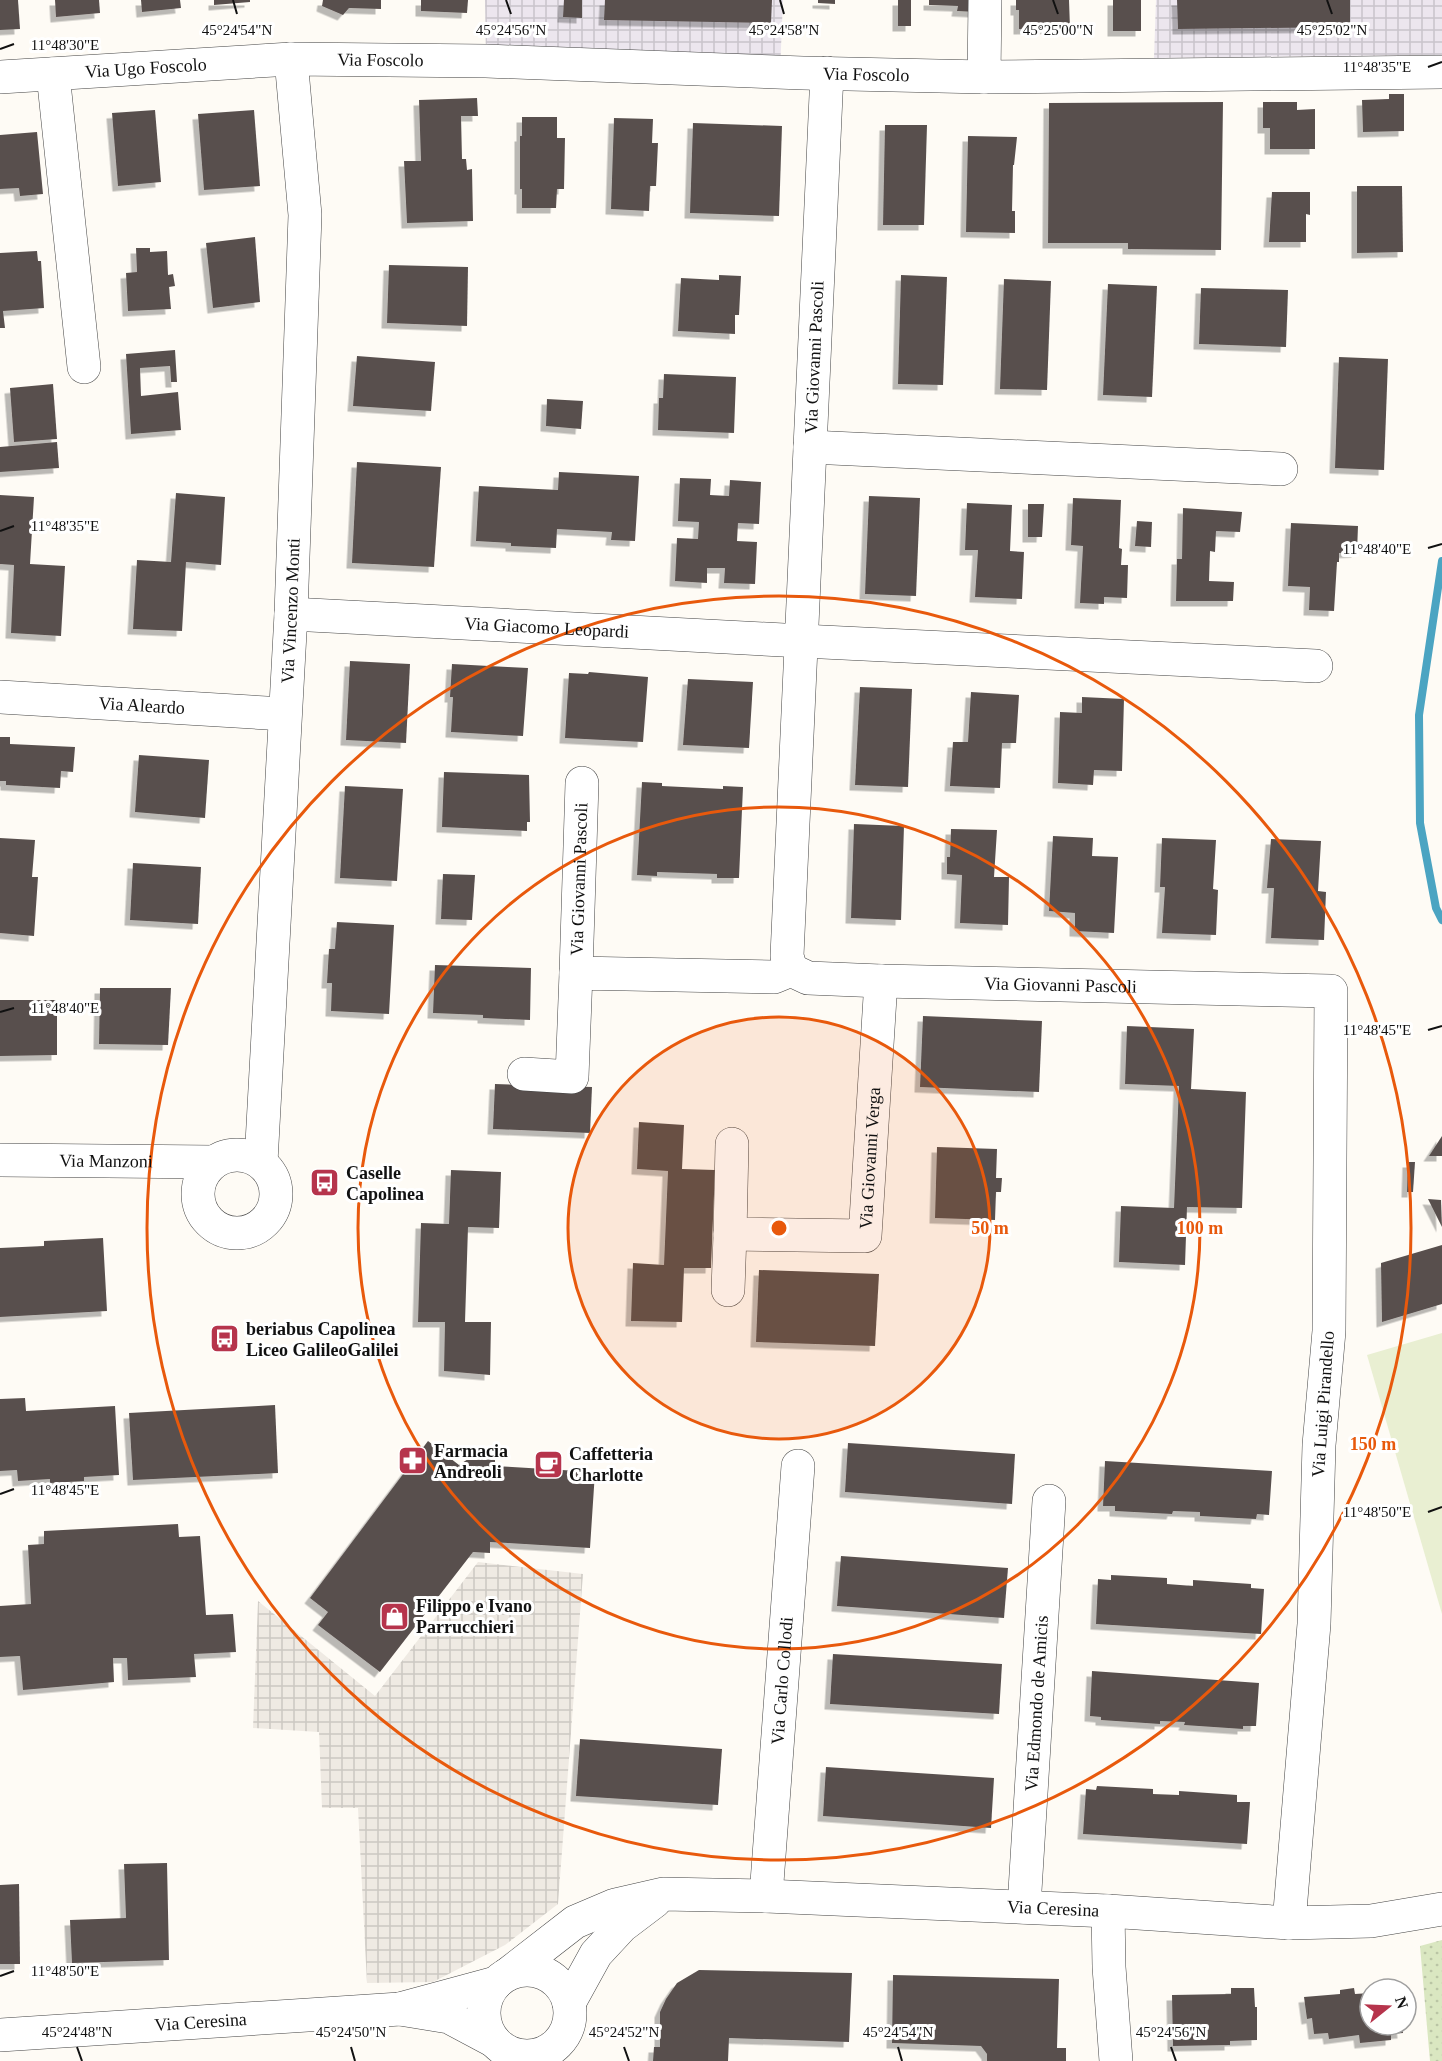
<svg xmlns="http://www.w3.org/2000/svg" width="1442" height="2061" viewBox="0 0 1442 2061" font-family="Georgia,serif">
<style>
.industrial{fill:url(#industrial-grid)}
.park{fill:url(#park-dots)}
.pitch{fill:#e9efd2}
.plaza{fill:url(#plaza-grid)}
.lines{fill:none;stroke-linecap:round;stroke-linejoin:round}
.stream{stroke:#4ba4c2;stroke-width:8}
.building{fill:#59504e;filter:url(#shadow)}
.minor-casing{stroke:#444;stroke-width:34}
.minor{stroke:#fff;stroke-width:33}
.ticks{fill:none;stroke:#111;stroke-width:2}
.ring{fill:none;stroke:#e8590c;stroke-width:3}
.labels{text-anchor:middle;stroke-width:6;stroke-linejoin:round;paint-order:stroke}
.street-label{font-size:18px;fill:#111;stroke:#fff}
.poi-label{font-size:18px;font-weight:bold;fill:#111;stroke:#fff;text-anchor:start}
.ticks-label{font-size:15px;text-anchor:middle;fill:#111;stroke:#fff;stroke-width:6;stroke-linejoin:round;paint-order:stroke}
.centre{fill:#e8590c;stroke:#fff;stroke-width:3}
.ring-label{font-size:18px;text-anchor:middle;font-weight:bold;fill:#e8590c;stroke:#fff;stroke-width:6;stroke-linejoin:round;paint-order:stroke}
</style>
<defs>
<pattern id="industrial-grid" width="8" height="8" patternUnits="userSpaceOnUse" patternTransform="scale(1.5)"><rect width="8" height="8" fill="#ece6ee"/><path d="M0 4h8M4 0v8" fill="none" stroke="#c9c4cb"/></pattern>
<pattern id="park-dots" width="8" height="8" patternUnits="userSpaceOnUse" patternTransform="scale(1.5)"><rect width="8" height="8" fill="#dae7c1"/><path d="M2 2h.1M6 6h.1" fill="none" stroke="#bac5a5" stroke-width="1.8" stroke-linecap="round"/></pattern>
<pattern id="plaza-grid" width="8" height="8" patternUnits="userSpaceOnUse" patternTransform="scale(1.5)"><rect width="8" height="8" fill="#efeae3"/><path d="M0 4h8M4 0v8" fill="none" stroke="#ccc8c2"/></pattern>
<filter id="shadow"><feDropShadow dx="-5.5" dy="5.5" stdDeviation="0" flood-color="#0004"/></filter>
</defs>
<rect width="100%" height="100%" fill="#fefbf5"/>
<g class="industrial">
<path d="M485 0H783L780 72 486 61Z"/>
<path d="M1156 0H1442V55L1154 58Z"/>
</g>
<path class="park" d="M1442 1940V2061H1430L1420 1946Z"/>
<path class="pitch" d="M1442 1333V1614L1367 1355Z"/>
<path class="plaza" d="M478 1562 583 1574 558 1904 505 1945 433 1982 367 1983 358 1808H322L319 1732 253 1728 258 1601 375 1696Z"/>
<g class="lines">
<path class="stream" d="M1442 561 1419 715 1420 823 1436 908 1442 920"/>
</g>
<g class="building">
<path d="M0 0H18L20 29 0 30Z"/>
<path d="M55 0H99L100 13 56 17Z"/>
<path d="M141 0H180L181 8 142 12Z"/>
<path d="M214 0H250V2L214 5Z"/>
<path d="M323 0H381V9L349 8 343 15 322 6Z"/>
<path d="M421 0H468L467 13 421 11Z"/>
<path d="M564 0H582V18L563 17Z"/>
<path d="M605 0H772L771 23 604 20Z"/>
<path d="M818 0H835V4L818 3Z"/>
<rect x="898" y="0" width="13" height="26"/>
<path d="M929 0H977V12L957 11 958 6 929 5Z"/>
<path d="M1016 0H1069L1070 28 1019 29V10H1016Z"/>
<rect x="1113" y="0" width="28" height="31"/>
<path d="M1177 0H1350V27L1178 29Z"/>
<path d="M1389 94H1404V131L1363 132 1362 100 1389 99Z"/>
<path d="M477 98 478 116H461L462 159H466L467 170 472 169 473 221 407 223 404 161H421L419 100Z"/>
<path d="M1223 102 1221 250 1128 249V243H1048L1049 103Z"/>
<path d="M1263 102H1297V110L1315 109V149H1270V128H1263Z"/>
<path d="M155 110 161 182 118 186 112 113Z"/>
<path d="M254 110 260 186 204 190 198 114Z"/>
<path d="M522 117H557V138H565L564 189H557L556 208H522V189H520V136H522Z"/>
<path d="M614 118 653 119 652 143H658L656 186H650L649 211 611 209Z"/>
<path d="M693 123 782 126 779 216 690 213Z"/>
<path d="M885 125H927L924 225H883Z"/>
<path d="M37 132 43 194 20 196 19 188 0 189V135Z"/>
<path d="M968 136 1017 137 1014 165H1013L1012 211H1015V233L966 232Z"/>
<path d="M1357 186H1402L1403 252 1357 253Z"/>
<path d="M1272 192H1310V215L1306 214V242H1269Z"/>
<path d="M255 237 260 302 213 308 206 243Z"/>
<path d="M136 248H150V252L167 251 168 275 173 274 175 286 169 287 171 309 128 311 126 273 137 272Z"/>
<path d="M37 251 38 261H41L44 308 3 311 5 328H0V253Z"/>
<path d="M389 265 468 267 467 326 387 323Z"/>
<path d="M719 275 741 276 739 315H735V334L678 331 681 278 719 280Z"/>
<path d="M901 275 947 277 943 385 898 384Z"/>
<path d="M1004 279 1051 281 1047 390 1000 389Z"/>
<path d="M1108 284 1157 286 1152 397 1103 395Z"/>
<path d="M1201 288 1288 290 1286 347 1199 344Z"/>
<path d="M175 350 177 382H171L170 366 140 368 141 396 178 392 181 430 131 434 126 354Z"/>
<path d="M357 356 435 362 431 411 353 406Z"/>
<path d="M1339 357 1388 359 1384 470 1335 468Z"/>
<path d="M664 374 736 377 734 433 658 430 659 398H663Z"/>
<path d="M53 384 57 439 14 442 10 388Z"/>
<path d="M547 399 583 401 581 429 546 426Z"/>
<path d="M57 442 59 468 0 472V447Z"/>
<path d="M357 462 441 467 434 567 352 563Z"/>
<path d="M559 472 639 476 635 541 611 540 612 532 557 529 556 548 511 546V543L476 541 479 486 558 490Z"/>
<path d="M680 478 711 479 710 495 729 496 730 480 761 482 759 524 738 523 737 541 757 542 755 584 724 583 725 568H707V583L675 581 677 538 698 539 699 522 678 521Z"/>
<path d="M176 493 225 497 221 565 186 562 182 631 133 629 137 560 171 562Z"/>
<path d="M0 495 34 497 30 564 65 566 61 636 11 633 14 565 0 564Z"/>
<path d="M869 496 920 498 916 596 865 594Z"/>
<path d="M1073 498 1121 500 1119 548 1122 549 1121 565H1128L1127 598 1104 597V604L1080 603 1083 546 1071 545Z"/>
<path d="M967 503 1012 505 1010 551 1024 552 1022 599 975 597 978 550H965Z"/>
<path d="M1028 504H1044L1042 537H1028Z"/>
<path d="M1183 508 1242 512 1240 532 1216 531 1215 552 1210 551 1209 581 1234 582 1233 601H1176L1177 559H1182Z"/>
<path d="M1137 521 1152 522 1151 547 1135 546Z"/>
<path d="M1291 523 1358 526 1357 552 1339 553V562H1337L1334 611 1309 610 1310 587 1288 586Z"/>
<path d="M350 661 410 664 406 743 346 740Z"/>
<path d="M452 664 528 668 523 736 451 732 453 697H450Z"/>
<path d="M589 672 648 677 643 742 565 738 569 673 588 674Z"/>
<path d="M688 679 753 682 749 748 683 745Z"/>
<path d="M860 687 912 689 908 787 855 785Z"/>
<path d="M971 692 1019 695 1016 743H1002L1000 788 950 786 953 742H968Z"/>
<path d="M1082 697 1124 699 1122 771 1094 770 1093 785 1058 783 1060 712 1082 713Z"/>
<path d="M0 737H10V744L75 747 73 772 61 771 60 788 6 785V781H0Z"/>
<path d="M139 755 209 760 205 818 135 812Z"/>
<path d="M444 772 529 775 530 822H527V831L442 827Z"/>
<path d="M642 782 662 783V786L723 789V786L743 787 739 878H717V874L657 872V876L637 875Z"/>
<path d="M345 786 403 789 397 881 340 878Z"/>
<path d="M854 824 904 826 901 920 851 918Z"/>
<path d="M951 829 997 830 994 877H1009L1008 925 960 923 962 875 947 874V857H950Z"/>
<path d="M1053 836 1093 838 1092 856 1118 857 1114 933 1075 931V913L1049 911Z"/>
<path d="M0 838 35 840 32 877H38L34 936 0 933Z"/>
<path d="M1162 838 1216 840 1213 889 1218 890 1216 935 1162 933 1165 887H1160Z"/>
<path d="M1271 839 1321 841 1318 891 1326 892 1324 940 1271 938 1274 888H1267Z"/>
<path d="M133 863 201 867 198 924 130 920Z"/>
<path d="M443 874 475 875 472 920 441 919Z"/>
<path d="M337 922 394 925 389 1014 331 1011 332 983H327L329 949H335Z"/>
<path d="M435 965 531 968 530 1020 483 1018V1015L433 1013Z"/>
<path d="M100 988H171L168 1045 99 1044Z"/>
<path d="M0 1000H57V1055L0 1056Z"/>
<path d="M923 1016 1042 1021 1039 1092 920 1087Z"/>
<path d="M1127 1026 1194 1029 1191 1089 1246 1092 1242 1208 1187 1207 1185 1265 1119 1262 1121 1206 1174 1208 1179 1086 1125 1084Z"/>
<path d="M495 1084 592 1087 590 1133 493 1129Z"/>
<path d="M639 1122 684 1125 682 1169 715 1170 711 1268H684L682 1322 631 1321 633 1263 664 1265 668 1171 637 1169Z"/>
<path d="M1442 1136V1156H1429Z"/>
<path d="M937 1147 997 1149 996 1178H1002L1001 1192H996L995 1220 935 1218Z"/>
<path d="M1408 1162H1415L1413 1192H1407Z"/>
<path d="M451 1170 501 1172 499 1228 468 1227 465 1322H491L490 1375 444 1371 445 1322H418L421 1223 449 1224Z"/>
<path d="M1428 1199 1441 1200 1442 1227Z"/>
<path d="M103 1238 107 1311 0 1317V1248L44 1246V1241Z"/>
<path d="M1442 1245V1304L1382 1322 1381 1263Z"/>
<path d="M759 1270 879 1274 875 1346 756 1342Z"/>
<path d="M25 1398 26 1411 115 1406 119 1475 84 1477V1481L50 1483V1479L18 1481 17 1470 0 1471V1399Z"/>
<path d="M275 1405 278 1473 133 1480 129 1413Z"/>
<path d="M428 1441 459 1465 471 1457 488 1453H495V1466L595 1472 590 1548 490 1542V1553L473 1552 380 1672 318 1625 328 1612 310 1598Z"/>
<path d="M848 1443 1015 1454 1012 1504 845 1492Z"/>
<path d="M1105 1461 1272 1471 1269 1515 1257 1514 1256 1519 1200 1516V1512L1173 1511 1172 1514 1115 1511V1506H1103Z"/>
<path d="M178 1524 179 1537 200 1536 206 1615 233 1614 236 1652 194 1654 196 1677 128 1680 127 1658H113L114 1682 23 1690 20 1656 0 1657V1606L31 1604 28 1545 44 1544V1531Z"/>
<path d="M841 1556 1008 1568 1004 1618 837 1606Z"/>
<path d="M1111 1575 1167 1578V1584L1193 1586V1580L1251 1584V1588L1264 1589 1261 1634 1096 1624 1098 1579 1111 1580Z"/>
<path d="M833 1654 1002 1664 999 1714 830 1704Z"/>
<path d="M1092 1671 1259 1683 1256 1726H1243V1729L1184 1725 1185 1722 1160 1721V1724L1101 1720V1717L1090 1716Z"/>
<path d="M580 1739 722 1749 718 1805 576 1796Z"/>
<path d="M826 1767 994 1778 991 1828 823 1816Z"/>
<path d="M1097 1786 1153 1789V1794L1179 1795V1791L1237 1795V1802H1250L1247 1844 1083 1834 1086 1789 1096 1790Z"/>
<path d="M167 1863 169 1960 72 1963 70 1920 126 1918 124 1864Z"/>
<path d="M19 1884 20 1964H0V1885Z"/>
<path d="M699 1970 852 1973 849 2042 729 2038 728 2061H653L654 2047H660V2012L666 1999 677 1983Z"/>
<path d="M893 1975 1059 1979 1057 2048H1066V2061H987V2054L981 2046 892 2043Z"/>
<path d="M1231 1988H1254L1255 2007H1257V2040L1230 2041V2045L1173 2046 1172 1995 1231 1994Z"/>
<path d="M1354 1988 1355 1994 1370 1993V2025H1402L1403 2033 1391 2034V2040L1360 2043 1359 2035 1329 2039 1328 2033 1314 2034 1312 2018 1307 2019 1304 1997 1340 1994V1990Z"/>
</g>
<g class="lines">
<defs>
<g id="minor">
<path d="M53 74 84 367"/>
<path id="s1" d="M0 77 291 59 486 61 803 73 984 77 1442 72"/>
<path d="M984 77 985 0"/>
<path d="M810 447 1281 469"/>
<path id="s2" d="M291 614 802 641 1316 666"/>
<path id="s3" d="M0 697 284 714"/>
<path id="s4" d="M791 970 787 956 827 73"/>
<path id="s5" d="M576 973 582 783"/>
<path id="s6" d="M524 1074 572 1077 576 973 774 977 791 970 808 978 881 981 1331 991 1329 1331 1319 1445 1314 1624 1289 1923"/>
<path id="s7" d="M732 1144 730 1234 865 1236 881 981"/>
<circle cx="237" cy="1194" r="39"/>
<path id="s8" d="M0 1160 214 1162"/>
<path id="s9" d="M261 1162 291 614 305 215 291 59"/>
<path d="M728 1290 730 1234"/>
<path id="s10" d="M766 1896 798 1466"/>
<path id="s11" d="M1024 1907 1049 1501"/>
<path d="M1108 1911 1109 1967 1116 2061"/>
<circle cx="527" cy="2013" r="43"/>
<path id="s12" d="M508 1974 575 1922 615 1905 663 1894 766 1896 1108 1911 1289 1923 1371 1921 1442 1909"/>
<path d="M569 2003 596 1954 622 1926 655 1901"/>
<path id="s13" d="M0 2035 400 2009"/>
<path d="M494 2041 449 2017 400 2009 496 1983"/>
</g>
</defs>
<use href="#minor" class="minor-casing"/>
<use href="#minor" class="minor"/>
</g>
<path class="ticks" d="M233 0 237 14M506 0 511 14M780 0 784 14M1053 0 1058 14M1327 0 1332 14M0 49 14 44M1428 67 1442 62M0 531 14 526M1428 548 1442 544M0 1012 14 1008M1428 1030 1442 1026M0 1494 14 1489M1428 1512 1442 1507M0 1976 14 1971M77 2047 82 2061M351 2047 355 2061M624 2047 629 2061M898 2047 902 2061M1171 2047 1176 2061"/>
<circle cx="779" cy="1228" r="211" fill="#e8590c" fill-opacity=".12"/>
<g class="ring">
<circle cx="779" cy="1228" r="211"/>
<circle cx="779" cy="1228" r="421"/>
<circle cx="779" cy="1228" r="632"/>
</g>
<defs>
<symbol id="bus-square" viewBox="-11 -11 22 22"><rect x="-9" y="-9" width="18" height="18" rx="4" fill="#b6344c" stroke="#fff"/><path d="M-5-6H5V4H4V6H2V4H-2V6H-4V4H-5ZM-3.5-4V0h7V-4ZM-3.5 1.2v1.5H-2V1.2ZM2 1.2v1.5H3.5V1.2Z" fill="#fff"/></symbol>
<symbol id="pharmacy-square" viewBox="-11 -11 22 22"><rect x="-9" y="-9" width="18" height="18" rx="4" fill="#b6344c" stroke="#fff"/><path d="M-2-6h4v4h4v4h-4v4h-4v-4h-4v-4h4Z" fill="#fff"/></symbol>
<symbol id="cafe-square" viewBox="-11 -11 22 22"><rect x="-9" y="-9" width="18" height="18" rx="4" fill="#b6344c" stroke="#fff"/><path d="M-5.5-4.5H6V0H3Q3 3.5 0 3.5H-2.5Q-5.5 3.5-5.5 0ZM3-3.2v2h1.7v-2ZM-6 4.5H4V6H-6Z" fill="#fff"/></symbol>
<symbol id="shop-square" viewBox="-11 -11 22 22"><rect x="-9" y="-9" width="18" height="18" rx="4" fill="#b6344c" stroke="#fff"/><path d="M-5-2.5h2.3a2.7 3.5 0 0 1 5.4 0H5L5.5 6h-11ZM-1.5-2.5h3a1.5 2.3 0 0 0-3 0Z" fill="#fff"/></symbol>
</defs>
<g fill-rule="evenodd">
<use href="#bus-square" x="308" y="1166" width="33" height="33"/>
<use href="#bus-square" x="208" y="1322" width="33" height="33"/>
<use href="#pharmacy-square" x="396" y="1444" width="33" height="33"/>
<use href="#cafe-square" x="532" y="1448" width="33" height="33"/>
<use href="#shop-square" x="378" y="1600" width="33" height="33"/>
</g>
<g class="labels">
<g class="street-label">
<text dy="6" stroke="none"><textPath href="#s1" startOffset="381">Via Foscolo</textPath></text>
<text dy="6" stroke="none"><textPath href="#s1" startOffset="146">Via Ugo Foscolo</textPath></text>
<text dy="6" stroke="none"><textPath href="#s1" startOffset="867">Via Foscolo</textPath></text>
<text dy="6" stroke="none"><textPath href="#s4" startOffset="614">Via Giovanni Pascoli</textPath></text>
<text dy="6" stroke="none"><textPath href="#s9" startOffset="552">Via Vincenzo Monti</textPath></text>
<text dy="6" stroke="none"><textPath href="#s2" startOffset="256">Via Giacomo Leopardi</textPath></text>
<text dy="6" stroke="none"><textPath href="#s3" startOffset="142">Via Aleardo</textPath></text>
<text dy="6" stroke="none"><textPath href="#s5" startOffset="94">Via Giovanni Pascoli</textPath></text>
<text dy="6" stroke="none"><textPath href="#s6" startOffset="640">Via Giovanni Pascoli</textPath></text>
<text dy="6" stroke="none"><textPath href="#s7" startOffset="303">Via Giovanni Verga</textPath></text>
<text dy="6" stroke="none"><textPath href="#s8" startOffset="106">Via Manzoni</textPath></text>
<text transform="translate(1323 1404) rotate(-86)" y="6">Via Luigi Pirandello</text>
<text dy="6" stroke="none"><textPath href="#s10" startOffset="216">Via Carlo Collodi</textPath></text>
<text dy="6" stroke="none"><textPath href="#s11" startOffset="204">Via Edmondo de Amicis</textPath></text>
<text dy="6" stroke="none"><textPath href="#s12" startOffset="568">Via Ceresina</textPath></text>
<text dy="6" stroke="none"><textPath href="#s13" startOffset="201">Via Ceresina</textPath></text>
</g>
<g class="poi-label">
<text x="346" y="1179">Caselle<tspan x="346" dy="21">Capolinea</tspan></text>
<text x="246" y="1335">beriabus Capolinea<tspan x="246" dy="21">Liceo GalileoGalilei</tspan></text>
<text x="434" y="1457">Farmacia<tspan x="434" dy="21">Andreoli</tspan></text>
<text x="569" y="1460">Caffetteria<tspan x="569" dy="21">Charlotte</tspan></text>
<text x="416" y="1612">Filippo e Ivano<tspan x="416" dy="21">Parrucchieri</tspan></text>
</g>
</g>
<g class="ticks-label">
<text x="237" y="35">45°24'54"N</text>
<text x="511" y="35">45°24'56"N</text>
<text x="784" y="35">45°24'58"N</text>
<text x="1058" y="35">45°25'00"N</text>
<text x="1332" y="35">45°25'02"N</text>
<text x="65" y="50">11°48'30"E</text>
<text x="1377" y="72">11°48'35"E</text>
<text x="65" y="531">11°48'35"E</text>
<text x="1377" y="554">11°48'40"E</text>
<text x="65" y="1013">11°48'40"E</text>
<text x="1377" y="1035">11°48'45"E</text>
<text x="65" y="1495">11°48'45"E</text>
<text x="1377" y="1517">11°48'50"E</text>
<text x="65" y="1976">11°48'50"E</text>
<text x="77" y="2037">45°24'48"N</text>
<text x="351" y="2037">45°24'50"N</text>
<text x="624" y="2037">45°24'52"N</text>
<text x="898" y="2037">45°24'54"N</text>
<text x="1171" y="2037">45°24'56"N</text>
</g>
<circle cx="779" cy="1228" r="9" class="centre"/>
<g class="ring-label">
<text x="990" y="1234">50 m</text>
<text x="1200" y="1234">100 m</text>
<text x="1373" y="1450">150 m</text>
</g>
<g transform="translate(1388 2007) rotate(72)"><circle r="28" fill="#ffffff" stroke="#a0a0a0" stroke-width="1.5"/>
<path d="M0-4.5L10 22L0 15L-10 22Z" fill="#b6344c"/>
<text y="-9" font-size="16" font-weight="bold" text-anchor="middle" fill="#111111">N</text>
</g>
</svg>
